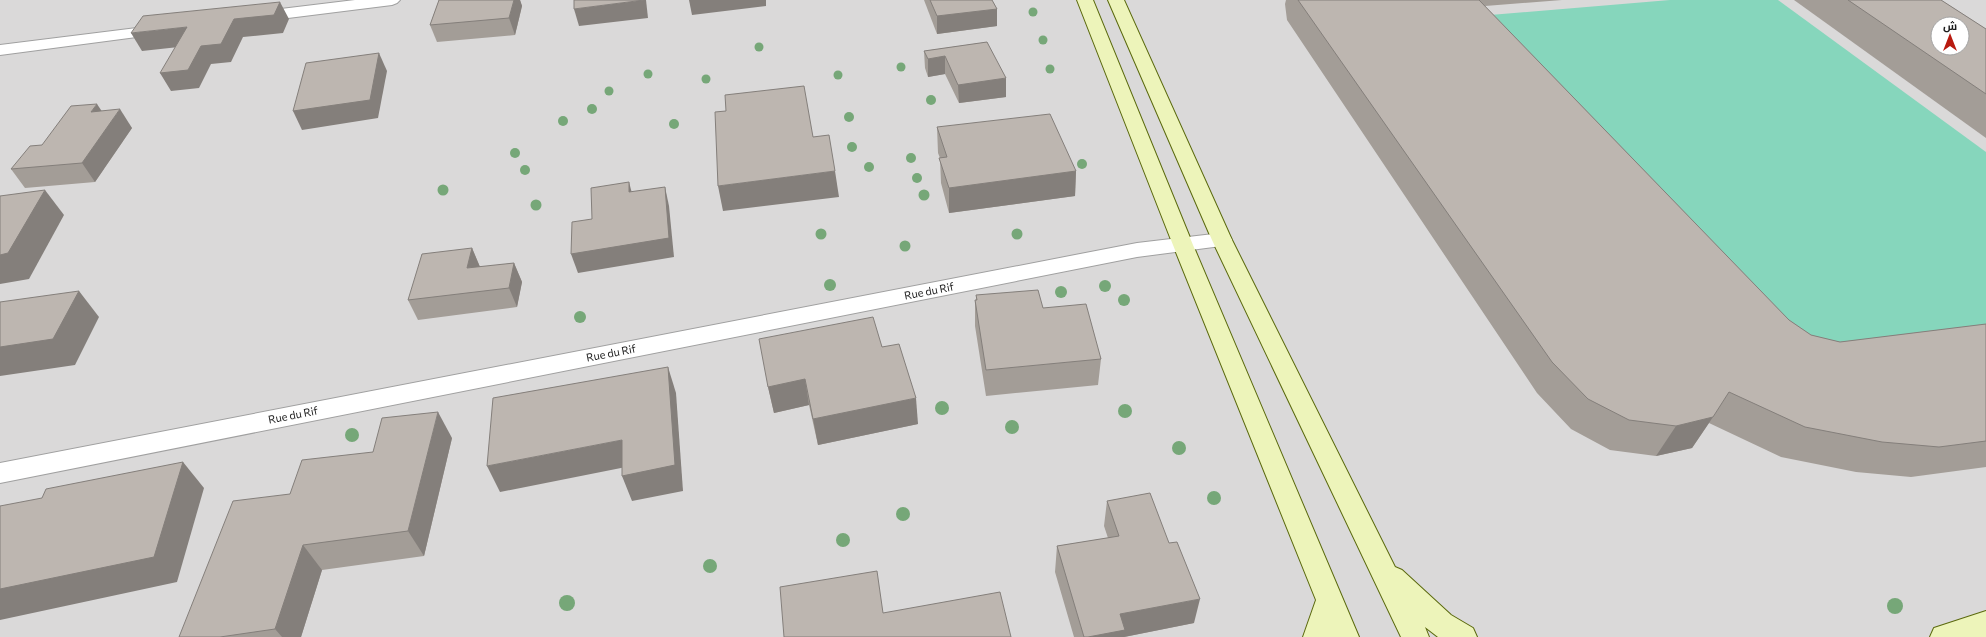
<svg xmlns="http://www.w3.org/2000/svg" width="1986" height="637" viewBox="0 0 1986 637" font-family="Commissioner,Cairo,sans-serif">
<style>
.residential{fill:#dad9d9;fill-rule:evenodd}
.pitch{fill:#86d6bc}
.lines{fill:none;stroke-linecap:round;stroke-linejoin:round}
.street-casing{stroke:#a0a0a0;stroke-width:2}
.secondary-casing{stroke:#5a690d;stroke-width:2}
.street{fill:#fff;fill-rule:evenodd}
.secondary{fill:#edf4ba;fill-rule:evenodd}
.tree{fill:#76a778}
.wall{fill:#a39d97}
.shaded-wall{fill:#847f7b}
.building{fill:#bdb6b0;stroke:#847f7b;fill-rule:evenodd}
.labels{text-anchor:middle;stroke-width:4;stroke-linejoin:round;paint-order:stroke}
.street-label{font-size:11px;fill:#1c1c1c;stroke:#fff}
</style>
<rect width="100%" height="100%" fill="#edeae3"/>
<path class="residential" d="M0 0H1986V637H0ZM1938 24H1962V48H1938Z"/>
<path class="pitch" d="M1670 0H1778L1986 152V330L1799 353 1478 16Z"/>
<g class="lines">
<defs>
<g id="street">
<path d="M355 0H400L397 3 392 5 256 22 250 20 248 17 250 14 256 12Z"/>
<path d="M161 25 167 27 169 30 167 33 0 55V45Z"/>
<path d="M1222 233 1229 235 1232 240 1229 245 1137 257 0 483V463L1137 243Z"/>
</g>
<g id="secondary">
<path d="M1077 0H1093L1193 245 1359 637H1303L1316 600 1173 245Z"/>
<path d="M1108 0H1124L1232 240 1395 567 1402 570 1451 615 1473 628 1477 637H1438L1425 627 1429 637H1401L1212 240Z"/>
<path d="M1986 611V637H1930L1934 628Z"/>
</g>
</defs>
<use href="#street" class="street-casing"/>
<use href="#secondary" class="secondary-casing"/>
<use href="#street" class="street"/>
<use href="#secondary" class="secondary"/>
</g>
<g class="tree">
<circle cx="1033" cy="12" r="4.5"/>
<circle cx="1043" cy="40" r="4.5"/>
<circle cx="759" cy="47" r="4.5"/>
<circle cx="901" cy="67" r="4.5"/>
<circle cx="1050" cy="69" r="4.5"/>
<circle cx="648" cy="74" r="4.5"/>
<circle cx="838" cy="75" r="4.5"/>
<circle cx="706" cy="79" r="4.5"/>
<circle cx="609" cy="91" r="4.5"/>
<circle cx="931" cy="100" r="5"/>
<circle cx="592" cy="109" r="5"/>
<circle cx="849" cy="117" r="5"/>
<circle cx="563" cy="121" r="5"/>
<circle cx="674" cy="124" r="5"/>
<circle cx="852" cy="147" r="5"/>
<circle cx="515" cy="153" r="5"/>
<circle cx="911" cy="158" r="5"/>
<circle cx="1082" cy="164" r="5"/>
<circle cx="869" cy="167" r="5"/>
<circle cx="525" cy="170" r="5"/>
<circle cx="917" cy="178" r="5"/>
<circle cx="443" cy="190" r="5.5"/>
<circle cx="924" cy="195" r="5.5"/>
<circle cx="536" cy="205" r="5.5"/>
<circle cx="821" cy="234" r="5.5"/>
<circle cx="1017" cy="234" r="5.5"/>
<circle cx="905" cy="246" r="5.5"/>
<circle cx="830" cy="285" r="6"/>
<circle cx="1105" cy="286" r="6"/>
<circle cx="1061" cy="292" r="6"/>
<circle cx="1124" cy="300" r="6"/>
<circle cx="580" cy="317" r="6"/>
<circle cx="942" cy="408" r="7"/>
<circle cx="1125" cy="411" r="7"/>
<circle cx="1012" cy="427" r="7"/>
<circle cx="352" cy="435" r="7"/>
<circle cx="1179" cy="448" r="7"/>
<circle cx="1214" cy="498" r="7"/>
<circle cx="903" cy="514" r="7"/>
<circle cx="843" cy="540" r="7"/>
<circle cx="710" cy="566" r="7"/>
<circle cx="567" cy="603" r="8"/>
<circle cx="1895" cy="606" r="8"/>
</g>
<g class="wall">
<path d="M439 0H520L522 6 515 35 437 42 430 25Z"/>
<path d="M924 0H992L997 9V26L937 34Z"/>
<path d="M1286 0H1562L1485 6 1789 320 1811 335 1840 342 1986 324V467L1911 477 1856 472 1781 457 1709 423 1692 448 1656 456 1610 450 1571 429 1537 393 1287 20 1285 4Z"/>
<path d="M1794 0H1941L1986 29V138Z"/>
<path d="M987 42 1006 97 959 103 945 74 928 77 925 68 924 51Z"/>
<path d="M101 111 132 128 95 182 25 188 11 169 42 145Z"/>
<path d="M937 127 1076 171 1075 196 949 213 941 183 940 158 938 153Z"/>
<path d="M472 248 480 267 514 263 522 282 517 307 418 320 408 300Z"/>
<path d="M976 295 1043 308 1101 359 1098 385 986 396 975 326V300H976Z"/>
<path d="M882 347 918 424 818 445 809 405 774 413 768 387Z"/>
<path d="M452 438 424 556 322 570 301 637H179L290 494 373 452Z"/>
<path d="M1107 501 1194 623 1124 637H1074L1055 572 1057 546 1108 538 1104 526Z"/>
</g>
<g class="shaded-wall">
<path d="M514 0H520L522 6 515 35 509 18Z"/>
<path d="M644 0H646L648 18 579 26 574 9Z"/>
<path d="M689 0H766V6L692 15Z"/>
<path d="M280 2 289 19 283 33 243 37 231 62 211 64 199 88 171 91 160 73 201 46 234 19Z"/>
<path d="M997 9V26L937 34V16Z"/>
<path d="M187 27 197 45 142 51 131 33Z"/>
<path d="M379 53 387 71 378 118 302 130 293 111Z"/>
<path d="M945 56V74L928 77V59Z"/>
<path d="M1006 78V97L959 103 958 85Z"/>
<path d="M97 104 109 122 91 112Z"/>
<path d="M120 109 132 128 95 182 82 163Z"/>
<path d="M835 171 839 197 723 211 718 186Z"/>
<path d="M1076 171 1075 196 949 213V188Z"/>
<path d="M629 182 634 201 629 192Z"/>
<path d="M665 187 669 206 674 257 578 273 571 254Z"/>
<path d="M45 190 64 215 29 279 0 284V255Z"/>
<path d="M472 248 480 267 467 268Z"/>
<path d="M514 263 522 282 517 307 509 288Z"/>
<path d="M79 291 99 317 75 365 0 376V347Z"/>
<path d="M668 367 676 393 683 491 632 501 622 476Z"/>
<path d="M805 379 809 405 774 413 768 387Z"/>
<path d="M916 398 918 424 818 445 813 419Z"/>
<path d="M438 412 452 438 424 556 408 531Z"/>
<path d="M1713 417 1692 448 1656 456 1676 426Z"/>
<path d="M622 440 631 466 500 492 487 466Z"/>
<path d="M183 462 204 488 177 582 0 620V589Z"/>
<path d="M303 545 322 570 301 637H282L275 629Z"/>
<path d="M1200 599 1194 623 1124 637H1088L1120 614Z"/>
</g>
<g class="building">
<path d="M439 0H514L509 18 430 25Z"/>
<path d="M574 0H644L574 9Z"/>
<path d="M930 0H992L997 9 937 16Z"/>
<path d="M1298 0H1479L1789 320 1811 335 1840 342 1986 324V441L1939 447 1882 442 1805 427 1729 392 1713 417 1676 426 1629 420 1588 399 1552 362Z"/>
<path d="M1848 0H1941L1986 29V94ZM1938 24H1962V48H1938Z"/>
<path d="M280 2 274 15 234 19 221 44 201 46 188 70 160 73 187 27 131 33 143 16Z"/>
<path d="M987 42 1006 78 958 85 945 56 928 59 924 51Z"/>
<path d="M379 53 370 100 293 111 306 63Z"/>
<path d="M804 86 813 137 829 135 835 171 718 186 715 112 726 111 725 95Z"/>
<path d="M97 104 91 112 120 109 82 163 11 169 30 146 42 145 71 106Z"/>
<path d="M1050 114 1076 171 949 188 939 158 947 157 937 127Z"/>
<path d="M629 182V192L665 187 669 238 571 254 572 222 592 219 591 188Z"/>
<path d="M45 190 8 253 0 255V196Z"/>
<path d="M472 248 467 268 514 263 509 288 408 300 422 254Z"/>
<path d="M1038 290 1043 308 1086 304 1101 359 986 370 975 300H977L976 295Z"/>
<path d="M79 291 53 339 0 347V302Z"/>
<path d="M873 317 882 347 899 344 916 398 813 419 805 379 768 387 759 339Z"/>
<path d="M668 367 675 465 622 476V440L487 466 493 398Z"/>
<path d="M438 412 408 531 303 545 275 629 220 637H179L233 501 290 494 302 460 373 452 382 418Z"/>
<path d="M183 462 154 557 0 589V506L42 498 46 489Z"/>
<path d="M1150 493 1169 543 1177 542 1200 599 1120 614 1125 630 1088 637H1084L1057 546 1119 536 1107 501Z"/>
<path d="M877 571 883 613 1000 592 1011 637H784L780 587Z"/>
</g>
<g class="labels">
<g class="street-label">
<text transform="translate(929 291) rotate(-11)" y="4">Rue du Rif</text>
<text transform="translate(611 353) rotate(-11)" y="4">Rue du Rif</text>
<text transform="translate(293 415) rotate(-11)" y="4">Rue du Rif</text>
</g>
</g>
<g transform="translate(1950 36)"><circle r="19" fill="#ffffff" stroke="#a4a4a4"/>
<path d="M0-3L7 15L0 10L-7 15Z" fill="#b81a10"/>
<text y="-6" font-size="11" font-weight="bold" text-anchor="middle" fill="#1c1c1c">ش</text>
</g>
</svg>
